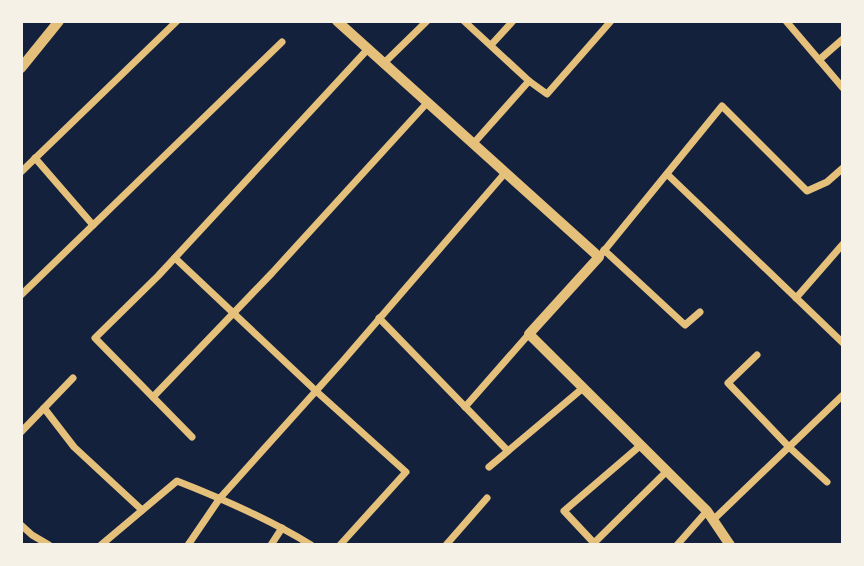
<svg xmlns="http://www.w3.org/2000/svg" width="864" height="566" viewBox="0 0 864 566" font-family="'PT Sans',sans-serif">
<style>
.lines{fill:none;stroke-linecap:round;stroke-linejoin:round}
.minor{stroke:#e5c07b;stroke-width:7}
.tertiary{stroke:#e5c07b;stroke-width:10}
</style>
<rect width="100%" height="100%" fill="#14213d"/>
<g class="lines">
<g class="minor">
<path d="M464 21 529 81 547 94 611 21"/>
<path d="M786 21 843 88"/>
<path d="M491 45 513 21"/>
<path d="M819 60 843 39"/>
<path d="M383 64 427 21"/>
<path d="M473 144 529 81"/>
<path d="M35 158 93 225"/>
<path d="M21 172 177 21"/>
<path d="M667 174 843 343"/>
<path d="M604 250 685 325 700 312"/>
<path d="M599 257 722 106 807 191 827 182 843 168"/>
<path d="M175 258 316 391 406 472 340 545"/>
<path d="M21 295 282 42"/>
<path d="M796 298 843 244"/>
<path d="M379 318 508 451"/>
<path d="M757 355 728 383 789 447 827 482"/>
<path d="M153 397 272 273 427 103"/>
<path d="M465 407 529 334"/>
<path d="M44 408 74 447 142 510"/>
<path d="M21 432 73 378"/>
<path d="M192 437 95 338 158 276 367 50"/>
<path d="M641 445 564 511 594 543 667 471"/>
<path d="M489 467 583 388"/>
<path d="M713 520 843 395"/>
<path d="M21 525 32 535 49 545"/>
<path d="M101 545 177 481C223 499 269 519 311 545"/>
<path d="M188 545 220 498 342 362 505 173"/>
<path d="M271 545 282 528"/>
<path d="M446 545 487 498"/>
<path d="M677 545 707 511"/>
</g>
<g class="tertiary">
<path d="M337 21 599 257 529 334 707 511 730 545"/>
<path d="M21 68 59 21"/>
</g>
</g>
<rect width="864" height="566" fill="none" stroke="#f6f1e7" stroke-width="46"/>
</svg>
